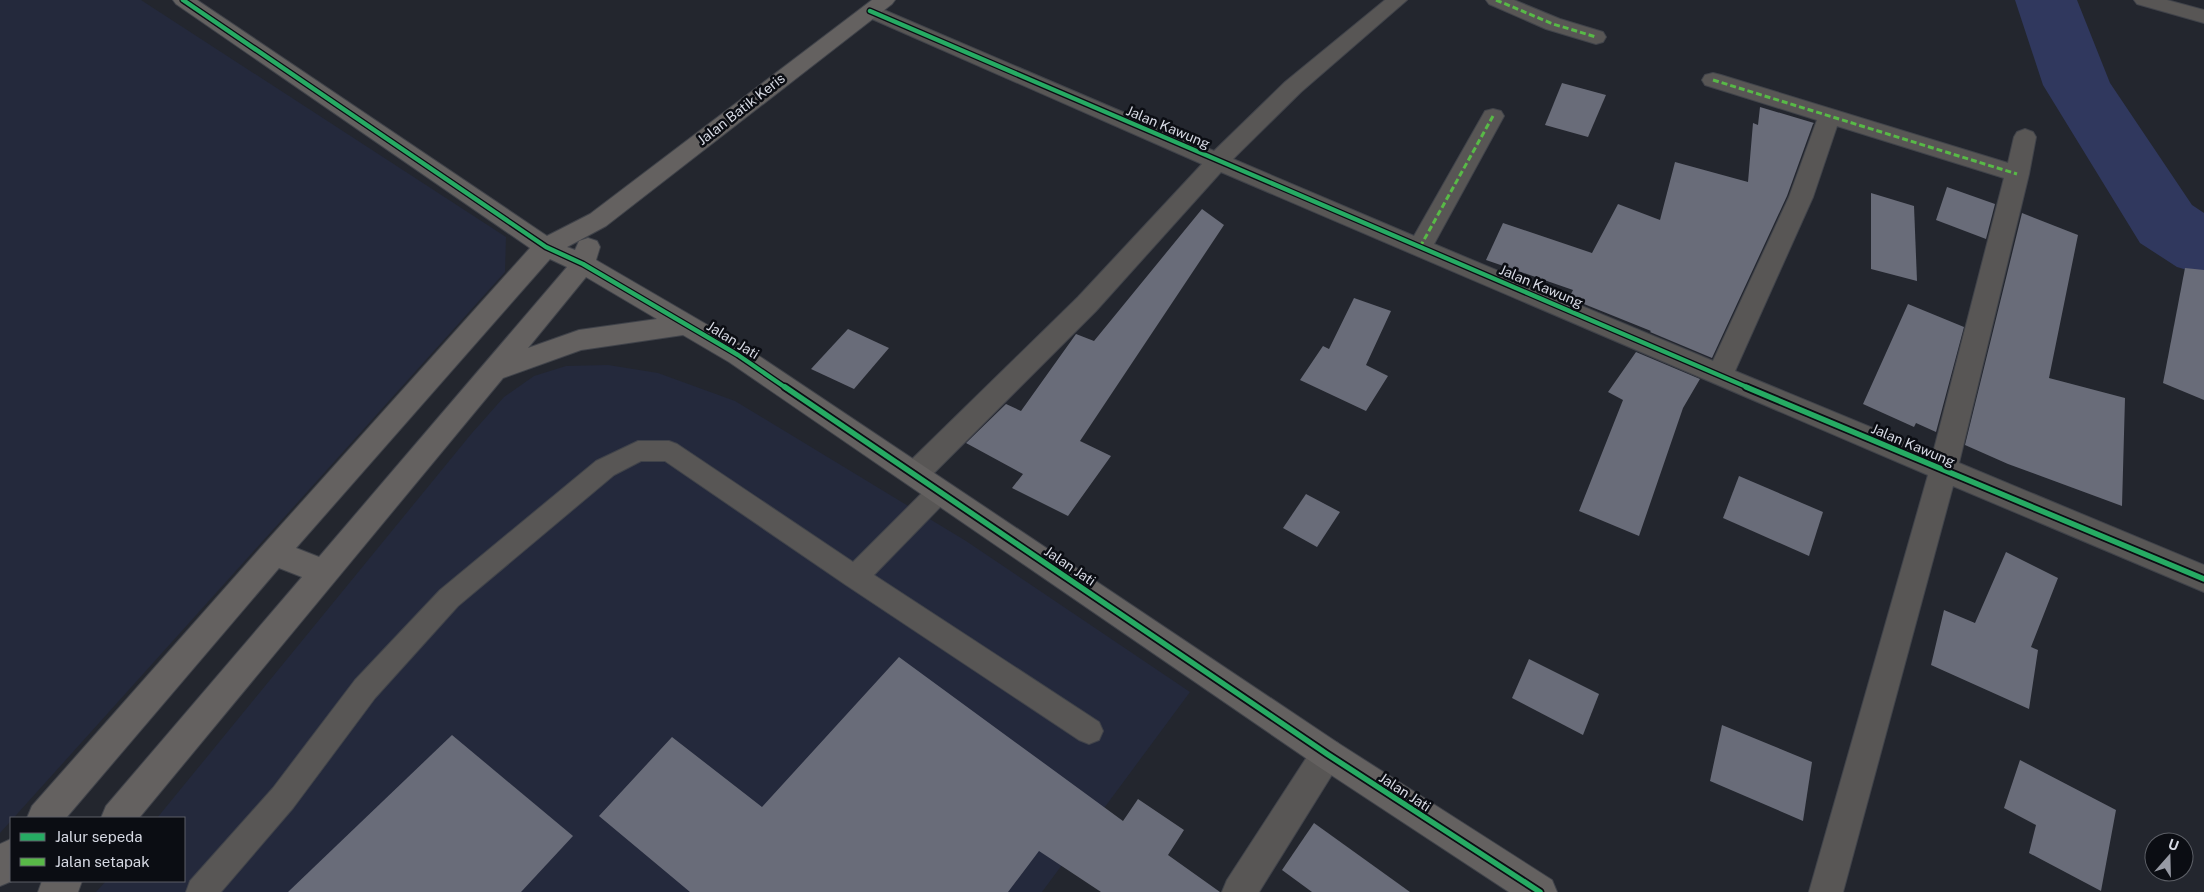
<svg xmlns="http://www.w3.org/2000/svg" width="2204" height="892" viewBox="0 0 2204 892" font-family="'Public Sans',sans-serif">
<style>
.built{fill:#24293c}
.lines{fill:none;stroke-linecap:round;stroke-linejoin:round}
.river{fill:#30385e;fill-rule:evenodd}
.building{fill:#696c79}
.lane-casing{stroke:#40434a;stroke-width:2}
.street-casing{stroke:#40434a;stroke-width:2}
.secondary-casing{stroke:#40434a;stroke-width:2}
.lane{fill:#585655;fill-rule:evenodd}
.street{fill:#585655;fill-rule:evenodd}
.secondary{fill:#646160;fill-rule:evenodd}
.quiet{stroke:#58b947;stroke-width:3;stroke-dasharray:6 3;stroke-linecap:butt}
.cycleway-far1-casing{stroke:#0b0d13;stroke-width:7}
.cycleway-casing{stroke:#0b0d13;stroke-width:9}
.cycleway-far1{stroke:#26ab63;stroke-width:4.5}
.cycleway{stroke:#26ab63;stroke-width:5.5}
.labels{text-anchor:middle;stroke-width:5;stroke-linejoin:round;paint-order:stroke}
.street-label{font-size:14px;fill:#d6d9e3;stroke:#0b0d13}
</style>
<rect width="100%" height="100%" fill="#23262e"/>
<g class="built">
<path d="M0 0H141L506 237 505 272 0 833Z"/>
<path d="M608 365 658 373 735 401 966 541 1190 692 1042 892H96L106 881H184V818H157L472 433 504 397 534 376 566 366Z"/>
</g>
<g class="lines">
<path class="river" d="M2015 0H2077L2110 83 2192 205 2204 213V275L2177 267 2140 243 2043 85Z"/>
</g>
<g class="building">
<path d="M1562 83 1606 95 1588 137 1545 125Z"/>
<path d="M1760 107 1814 123 1813 124 1787 196 1712 358 1650 332 1651 331 1569 298 1573 290 1486 260 1503 223 1592 253 1618 204 1660 220 1675 162 1748 182 1753 123 1758 125Z"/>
<path d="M1947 187 1995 204 1986 239 1936 220Z"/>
<path d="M1871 193 1914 206 1917 281 1871 269Z"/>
<path d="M1202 209 1224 225 1080 441 1111 456 1068 516 1012 488 1023 474 966 443 1006 404 1021 411 1076 334 1094 341Z"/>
<path d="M2022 213 2078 235 2049 378 2125 398 2122 506 2008 464 1965 445Z"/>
<path d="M2185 268 2204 270V400L2163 383Z"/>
<path d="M1354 298 1391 311 1366 365 1388 376 1366 411 1300 380 1323 346 1329 349Z"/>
<path d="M1908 304 1964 327 1936 432 1916 423 1914 427 1863 404Z"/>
<path d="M848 329 889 348 854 389 811 369Z"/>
<path d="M1636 352 1700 379 1683 408 1639 536 1579 511 1623 400 1608 392Z"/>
<path d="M1739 476 1823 512 1809 556 1723 518Z"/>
<path d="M1306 494 1340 512 1317 547 1283 528Z"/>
<path d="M2006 552 2058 578 2031 647 2038 650 2029 709 1931 665 1944 610 1975 623Z"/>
<path d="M899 657 1123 821 1138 799 1184 830 1168 855 1220 892H1101L1039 851 1008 892H690L599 816 672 737 762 807Z"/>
<path d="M1529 659 1599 694 1583 735 1512 698Z"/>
<path d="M1722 725 1812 762 1803 821 1710 781Z"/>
<path d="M452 735 573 836 521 892H288Z"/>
<path d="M2020 760 2116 810 2101 891 2029 853 2036 825 2004 808Z"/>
<path d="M1314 823 1410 892H1312L1282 870Z"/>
</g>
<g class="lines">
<defs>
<path id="lane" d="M638 441H669L677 444 853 562 931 484 940 481 949 484 952 491 949 498 874 575 1099 722 1103 731 1099 740 1089 744 1079 740 846 585 665 461H641L614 475 458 606 375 698 293 808 221 892H186L190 881 273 788 355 680 440 590 596 461Z"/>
<g id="street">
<path d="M1385 0H1407L1301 92 1233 159 1414 236 1485 111 1493 109 1501 111 1504 116 1434 244 1713 361 1789 197 1817 120 1705 85 1702 80 1705 75 1713 73 1721 75 2008 163 2014 137 2017 132 2025 129 2033 132 2036 137 2029 174 1959 463 2204 565V592L1953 486 1843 892H1809L1928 475 1221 172 1096 311 925 482 915 486 905 482 901 474 905 466 1078 297 1202 164 863 15 860 11 863 7 870 5 877 7 1214 151 1285 82ZM1837 126 2004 178 1933 453 1735 371 1813 197Z"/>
<path d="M1486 0H1514L1560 19 1603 32 1606 37 1603 42 1596 44 1546 29 1489 4Z"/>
<path d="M2134 0H2167L2204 10V23L2137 4Z"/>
<path d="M1327 738 1338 743 1343 754 1338 765 1259 892H1222L1227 880 1316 743Z"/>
</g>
<g id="secondary">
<path d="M173 0H197L547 236 590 214 872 0H895L892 4 606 226 567 247 575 250 579 241 588 238 597 241 600 247 596 260 747 348 1338 743 1552 880 1557 892H1509L1316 765 729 362 683 335 581 350 503 378 139 818H101L106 806 302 577 279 568 66 818H27L32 806 264 544 530 248 176 4ZM550 259 567 267 319 557 296 548ZM586 277 657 319 579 330 528 348Z"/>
<path d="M11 839 12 881 0 886V844Z"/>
<path d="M42 881H82L78 892H38Z"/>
</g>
</defs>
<use href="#lane" class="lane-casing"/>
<use href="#street" class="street-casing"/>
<use href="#secondary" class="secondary-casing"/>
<use href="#lane" class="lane"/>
<use href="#street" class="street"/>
<use href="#secondary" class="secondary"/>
<g class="quiet">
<path d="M1496 0 1553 24 1596 37"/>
<path d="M1713 80 2017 174"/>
<path d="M1420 247 1493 116"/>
</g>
<defs>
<g id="cycleway-far1">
<path d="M183 0 546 247 583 264 738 355 786 388"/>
<path d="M870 11 1749 388"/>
</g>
<g id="cycleway">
<path d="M785 387 1327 754 1540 892"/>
<path d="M1746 387 2204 579"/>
</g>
</defs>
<use href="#cycleway-far1" class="cycleway-far1-casing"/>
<use href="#cycleway" class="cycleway-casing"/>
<use href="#cycleway-far1" class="cycleway-far1"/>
<use href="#cycleway" class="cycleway"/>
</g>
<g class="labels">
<g class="street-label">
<text transform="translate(741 109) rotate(-38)" y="5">Jalan Batik Keris</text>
<text transform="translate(1168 127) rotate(23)" y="5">Jalan Kawung</text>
<text transform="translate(1541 286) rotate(23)" y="5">Jalan Kawung</text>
<text transform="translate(733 340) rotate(32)" y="5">Jalan Jati</text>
<text transform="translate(1913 445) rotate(23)" y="5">Jalan Kawung</text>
<text transform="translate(1070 566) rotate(34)" y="5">Jalan Jati</text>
<text transform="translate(1405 792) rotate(33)" y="5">Jalan Jati</text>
</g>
</g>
<rect x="10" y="817" width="175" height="65" fill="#0b0d13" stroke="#5c5f66"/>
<rect x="20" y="833" width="25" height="8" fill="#26ab63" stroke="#5c5f66"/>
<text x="55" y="842" font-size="15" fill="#d6d9e3">Jalur sepeda</text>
<rect x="20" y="858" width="25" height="8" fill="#58b947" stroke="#5c5f66"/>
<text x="55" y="867" font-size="15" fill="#d6d9e3">Jalan setapak</text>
<g transform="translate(2169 857) rotate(20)"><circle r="24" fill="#0b0d13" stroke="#5c5f66"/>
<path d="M0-4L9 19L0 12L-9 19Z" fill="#979aa4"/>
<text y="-8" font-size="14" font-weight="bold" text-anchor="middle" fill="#d6d9e3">U</text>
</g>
</svg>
